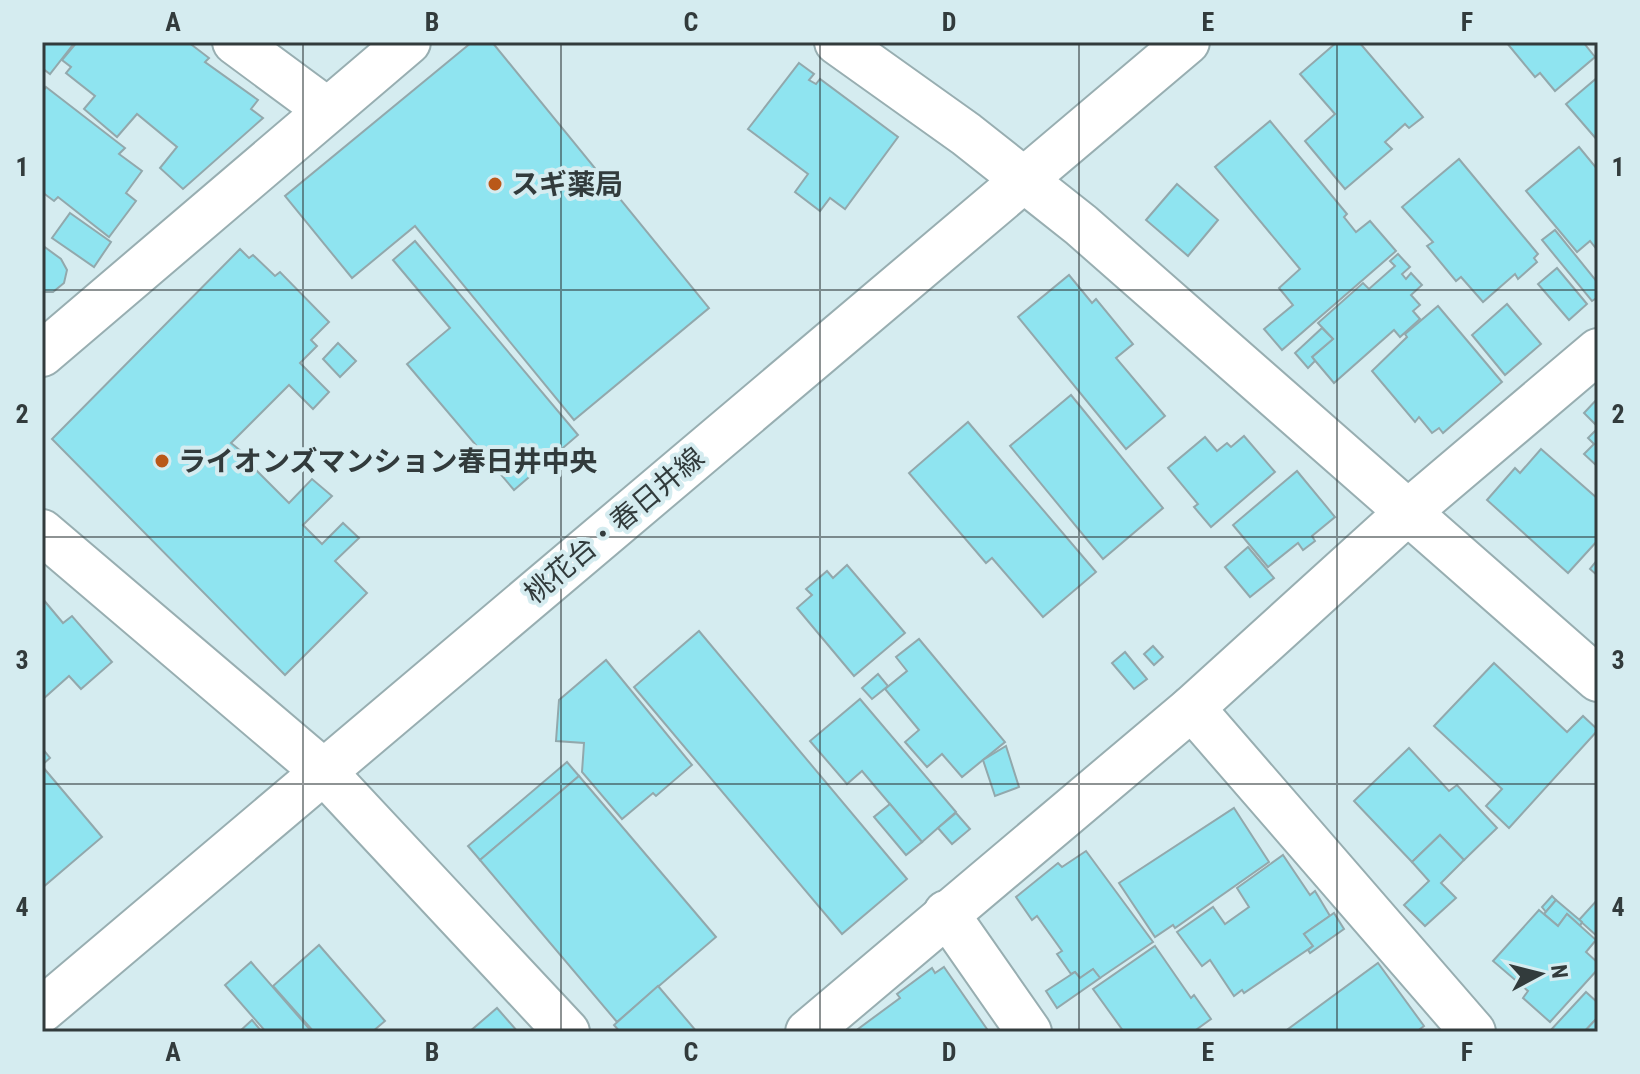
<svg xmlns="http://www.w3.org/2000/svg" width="1640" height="1074" viewBox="0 0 1640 1074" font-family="'Roboto Condensed','Noto Sans JP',sans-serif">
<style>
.building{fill:#8fe4f0;stroke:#92a8ac;stroke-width:2}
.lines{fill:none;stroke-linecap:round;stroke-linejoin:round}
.minor-casing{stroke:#98aeb1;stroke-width:48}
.tertiary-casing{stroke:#98aeb1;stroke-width:48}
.minor{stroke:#fff;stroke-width:44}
.tertiary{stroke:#fff;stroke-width:44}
.grid{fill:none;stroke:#323b3c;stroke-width:2;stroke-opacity:0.55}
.poi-dot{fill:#b95819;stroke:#d5ecf0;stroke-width:3}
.labels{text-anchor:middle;stroke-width:8;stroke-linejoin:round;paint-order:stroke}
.poi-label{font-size:28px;font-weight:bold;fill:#323b3c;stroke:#d5ecf0;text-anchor:start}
.street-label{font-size:28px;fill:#323b3c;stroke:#d5ecf0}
.neatline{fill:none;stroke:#323b3c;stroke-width:3}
.grid-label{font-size:26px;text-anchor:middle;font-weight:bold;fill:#323b3c}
</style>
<rect width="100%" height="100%" fill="#d5ecf0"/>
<g class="building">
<path d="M42 42H75L50 74 42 68Z"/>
<path d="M77 42H188L209 58 205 62 258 100 251 109 263 118 183 189 160 168 177 147 137 114 117 137 84 109 95 96 66 73 71 67 62 60Z"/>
<path d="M472 42H492L709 308 574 420 415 226 352 278 285 196Z"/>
<path d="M1337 42H1359L1423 117 1409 128 1405 124 1385 142 1392 149 1345 189 1305 141 1335 114 1300 74Z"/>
<path d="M1506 42H1583L1595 57 1555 91 1540 73 1535 77Z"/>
<path d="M799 63 814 74 809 80 816 84 820 79 898 137 845 209 830 198 820 211 795 192 808 174 748 129Z"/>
<path d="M1598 77V141L1566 104Z"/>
<path d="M46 87 125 148 119 154 142 171 126 193 136 201 109 237 58 197 54 201 42 192V93Z"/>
<path d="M1270 121 1347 214 1344 217 1356 232 1370 221 1396 251 1282 350 1264 329 1293 305 1279 288 1300 269 1215 167Z"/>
<path d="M1579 147 1598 170V251L1590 241 1577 252 1526 191Z"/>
<path d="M1459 159 1538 254 1534 258 1537 262 1518 279 1515 274 1483 302 1461 277 1456 281 1427 246 1433 242 1402 207Z"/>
<path d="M1177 184 1218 220 1188 256 1146 220Z"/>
<path d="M70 213 111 242 94 267 52 238Z"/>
<path d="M1555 230 1598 283V297L1592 301 1542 240Z"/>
<path d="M415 241 578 435 514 490 407 364 450 328 393 260Z"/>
<path d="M42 245 61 259 67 270 64 283 53 292H42Z"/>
<path d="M240 249 249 258 253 255 275 276 280 272 329 322 311 340 317 346 300 363 329 392 313 409 289 385 231 443 252 460 249 463 289 503 312 479 332 496 303 525 322 544 343 523 359 538 335 561 367 593 285 675 52 439Z"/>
<path d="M1398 254 1410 267 1402 274 1406 279 1411 273 1422 285 1411 295 1420 305 1413 311 1420 319 1400 337 1394 330 1334 383 1312 357 1333 339 1318 323 1363 283 1369 289 1395 266 1390 261Z"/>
<path d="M1557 268 1587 304 1569 320 1538 284Z"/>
<path d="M1069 275 1092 303 1096 299 1133 344 1116 358 1165 416 1126 449 1018 317Z"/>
<path d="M1507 304 1541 344 1505 375 1472 335Z"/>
<path d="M1438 306 1502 382 1443 433 1439 428 1432 433 1419 417 1415 422 1372 371 1407 337 1405 334Z"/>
<path d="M1322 328 1333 339 1312 357 1315 361 1308 368 1295 353Z"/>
<path d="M338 343 356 361 340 377 323 359Z"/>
<path d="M1071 395 1163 508 1103 559 1010 446Z"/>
<path d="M1598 398V427L1584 413Z"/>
<path d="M968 422 1096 572 1043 617 992 558 986 563 909 473Z"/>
<path d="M1598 428V467L1584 454 1594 444 1588 438Z"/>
<path d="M1244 436 1275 472 1211 527 1194 507 1198 504 1168 468 1205 437 1217 451 1227 443 1231 447Z"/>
<path d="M1541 449 1598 499V540L1568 573 1487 500 1515 468 1520 473Z"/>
<path d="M1297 471 1335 517 1312 536 1315 541 1303 550 1298 543 1268 567 1233 525Z"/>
<path d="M1248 547 1274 578 1250 597 1225 567Z"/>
<path d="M1598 559V576L1590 569Z"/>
<path d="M847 565 905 633 854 676 797 608 812 595 806 589 827 571 833 578Z"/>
<path d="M42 598 63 623 72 616 112 662 81 689 69 676 42 700Z"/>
<path d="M699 631 907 879 842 934 634 687Z"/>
<path d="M919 639 1005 742 962 777 942 754 927 767 905 742 919 730 885 689 907 671 896 657Z"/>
<path d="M1153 646 1163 657 1154 665 1144 654Z"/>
<path d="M1125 652 1147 679 1134 689 1112 663Z"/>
<path d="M606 660 692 765 656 796 653 793 622 819 582 772 584 743 556 741 559 700Z"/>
<path d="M1494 663 1567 732 1583 716 1598 730 1509 828 1486 806 1502 789 1434 726Z"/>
<path d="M878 674 888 686 872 699 862 688Z"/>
<path d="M860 699 956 812 922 842 862 771 847 784 810 741Z"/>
<path d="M1006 746 1019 787 995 796 983 760Z"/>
<path d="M42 748 50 758 42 765Z"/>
<path d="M1409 748 1449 791 1457 785 1497 828 1464 860 1440 835 1412 862 1354 801Z"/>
<path d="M567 762 579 776 480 860 468 846Z"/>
<path d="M42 766 102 837 42 888Z"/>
<path d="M579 776 716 937 617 1022 480 860Z"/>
<path d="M890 804 922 842 906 855 874 817Z"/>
<path d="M1234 808 1269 862 1175 928 1173 925 1155 937 1119 883Z"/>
<path d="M956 813 970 829 952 844 938 828Z"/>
<path d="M1440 835 1464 860 1441 883 1456 898 1425 926 1404 905 1429 881 1412 862Z"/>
<path d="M1086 851 1153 942 1100 978 1093 969 1080 978 1075 972 1071 974 1057 954 1062 951 1037 916 1032 920 1016 897 1058 863 1062 867Z"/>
<path d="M1283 855 1310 895 1315 891 1330 916 1304 934 1313 946 1244 993 1242 990 1234 996 1210 960 1202 966 1177 932 1213 907 1225 924 1249 907 1237 888Z"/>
<path d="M1552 896 1556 900 1546 912 1542 907Z"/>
<path d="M1598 899V937L1579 920Z"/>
<path d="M1556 900 1582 922 1580 926 1567 914 1558 926 1544 914Z"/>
<path d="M1539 910 1558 926 1567 914 1596 940 1586 952 1598 963V969L1550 1022 1523 998 1528 991 1493 961Z"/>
<path d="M1334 913 1344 929 1310 953 1308 950 1313 946 1304 934Z"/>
<path d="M319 945 385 1021 372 1032H314L273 986Z"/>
<path d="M1155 946 1191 998 1194 995 1211 1019 1193 1032H1124L1093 989Z"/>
<path d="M251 962 312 1032H266L225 985Z"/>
<path d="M1378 963 1424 1026 1416 1032H1284Z"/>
<path d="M944 967 989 1032H854L900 998 897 994 932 968 935 973Z"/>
<path d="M1093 969 1100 978 1057 1008 1046 991 1075 972 1080 978Z"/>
<path d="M658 986 697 1032H620L614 1025Z"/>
<path d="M1586 992 1598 1003V1017L1584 1032H1549Z"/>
<path d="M497 1008 518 1032H469Z"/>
<path d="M1598 1017V1032H1584Z"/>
<path d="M252 1020 262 1032H239Z"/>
</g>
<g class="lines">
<defs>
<g id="minor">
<path d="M235 42 327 110"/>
<path d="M42 354 408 42"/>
<path d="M42 532 323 771 567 1032"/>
<path d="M1192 708 1473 1032"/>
<path d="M946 913 1029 1032"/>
<path d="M808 1032 1192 708 1408 512 1598 351"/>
</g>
<g id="tertiary">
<path d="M837 42 966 134 1081 225 1598 679"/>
<path d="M42 1010 1187 42"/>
</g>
</defs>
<use href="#minor" class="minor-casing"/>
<use href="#tertiary" class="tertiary-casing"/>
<use href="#minor" class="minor"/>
<use href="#tertiary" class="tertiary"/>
</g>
<path class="grid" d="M303 42V1032M561 42V1032M820 42V1032M1079 42V1032M1337 42V1032M42 290H1598M42 537H1598M42 784H1598"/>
<g class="poi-dot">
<circle cx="495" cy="184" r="8"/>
<circle cx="162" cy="461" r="8"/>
</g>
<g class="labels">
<g class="poi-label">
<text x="511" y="194">スギ薬局</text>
<text x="178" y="471">ライオンズマンション春日井中央</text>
</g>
<g class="street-label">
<text transform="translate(614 525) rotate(-40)" y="10">桃花台・春日井線</text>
</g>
</g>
<rect width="1640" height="1074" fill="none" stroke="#d5ecf0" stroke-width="88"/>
<g transform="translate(1540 974) rotate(83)" stroke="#d5ecf0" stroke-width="6" paint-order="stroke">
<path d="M0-6L14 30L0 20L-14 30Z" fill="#323b3c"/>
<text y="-12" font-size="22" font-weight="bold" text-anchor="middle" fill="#323b3c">N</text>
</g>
<rect x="44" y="44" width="1552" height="986" class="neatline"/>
<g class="grid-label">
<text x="173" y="31">A</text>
<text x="432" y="31">B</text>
<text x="691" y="31">C</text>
<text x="949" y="31">D</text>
<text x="1208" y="31">E</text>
<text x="1467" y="31">F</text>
<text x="22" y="176">1</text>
<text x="1618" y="176">1</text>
<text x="22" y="423">2</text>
<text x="1618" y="423">2</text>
<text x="22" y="669">3</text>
<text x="1618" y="669">3</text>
<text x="22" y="916">4</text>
<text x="1618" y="916">4</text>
<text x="173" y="1061">A</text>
<text x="432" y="1061">B</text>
<text x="691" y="1061">C</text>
<text x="949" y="1061">D</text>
<text x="1208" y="1061">E</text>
<text x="1467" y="1061">F</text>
</g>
</svg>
